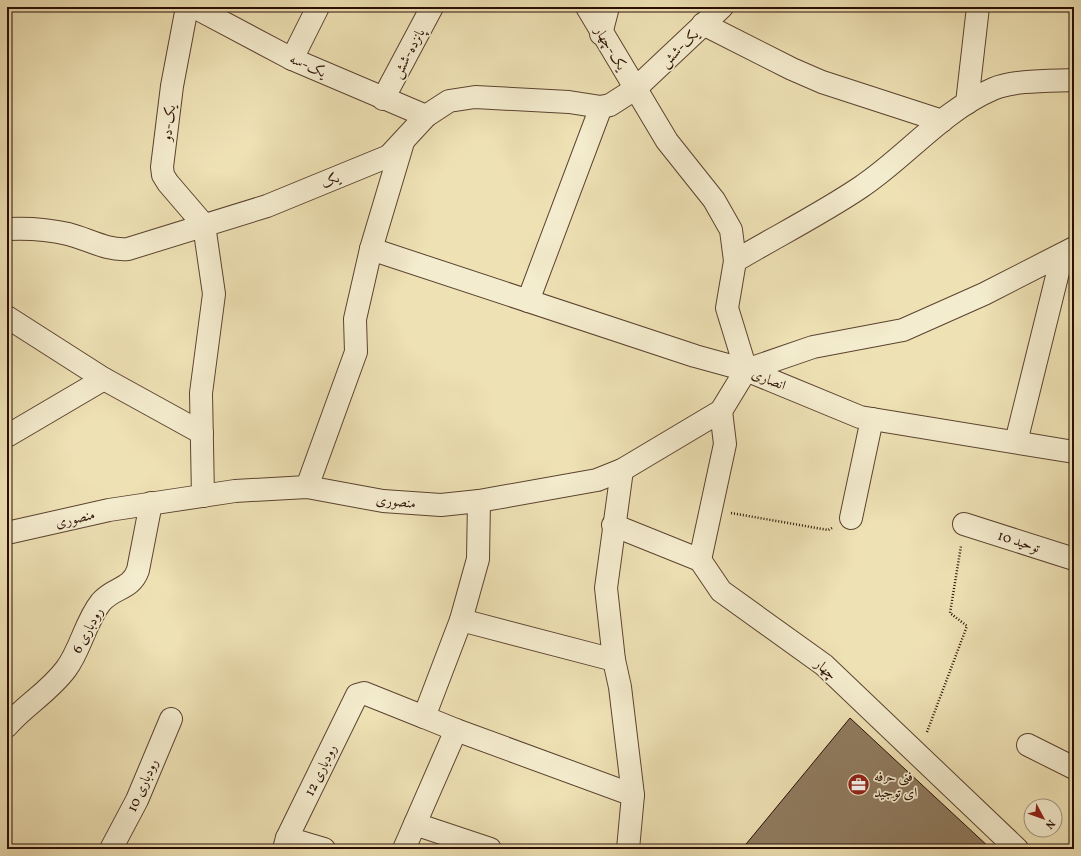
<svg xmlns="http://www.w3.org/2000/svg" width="1081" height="856" viewBox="0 0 1081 856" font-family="Vollkorn,Amiri,serif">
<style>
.building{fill:#907c60;stroke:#2a0e04}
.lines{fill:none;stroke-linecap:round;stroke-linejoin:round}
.minor-casing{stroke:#5b4330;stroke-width:24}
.path{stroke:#2a0e04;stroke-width:2.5;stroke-dasharray:1 2;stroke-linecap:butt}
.minor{stroke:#f4ecce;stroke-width:22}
.labels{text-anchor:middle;stroke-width:3.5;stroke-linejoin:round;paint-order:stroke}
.street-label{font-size:14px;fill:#2a0e04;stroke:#f4ecce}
.poi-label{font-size:14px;fill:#2a0e04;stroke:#f4ecce;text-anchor:start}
</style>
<rect width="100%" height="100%" fill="#eee1b4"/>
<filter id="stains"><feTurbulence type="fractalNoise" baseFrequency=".005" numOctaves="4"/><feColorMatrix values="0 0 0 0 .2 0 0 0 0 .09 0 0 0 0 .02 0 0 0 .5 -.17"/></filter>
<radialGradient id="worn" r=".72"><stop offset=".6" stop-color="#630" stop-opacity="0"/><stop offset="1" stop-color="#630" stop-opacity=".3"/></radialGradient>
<path class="building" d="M850 718 991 849H742Z"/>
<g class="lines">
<defs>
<g id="minor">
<path d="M187 7 172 86 162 167 163 175 168 183 204 225 214 294 201 393 203 496"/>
<path d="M194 7 292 59 426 116"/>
<path d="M587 7 667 141 714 200 731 230 735 261 727 308 746 370 860 417 1074 452"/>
<path d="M703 24 792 69 822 82 942 121"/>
<path d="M601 34 608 7"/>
<path d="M292 59 318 7"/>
<path d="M383 99 432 7"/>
<path d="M967 103 978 7"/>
<path d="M7 229C28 228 47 229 68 234 88 239 107 251 128 249L267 206 389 156 426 116 449 101 475 97 569 102 601 107 610 105 635 89 722 7"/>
<path d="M371 249 695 356 746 370 813 347 903 330 984 294 1074 248"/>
<path d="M735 261C777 236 821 214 861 187 906 157 942 111 993 89 1013 80 1051 81 1074 80"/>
<path d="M528 301 601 107"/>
<path d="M7 317 104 379"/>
<path d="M7 436 104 379 202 433"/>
<path d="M1016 442 1062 256"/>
<path d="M622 470 606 588 614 660 620 687 633 795 628 849"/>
<path d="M307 487 356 352 355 319 371 249 403 142"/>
<path d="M851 518 872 419"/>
<path d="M964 524 1074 559"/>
<path d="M613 525 700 560 721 591 824 665 1017 849"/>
<path d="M7 533 109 510 235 491 307 487 383 501 441 505 479 501 597 480 622 470 721 411 746 370"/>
<path d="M700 560 725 444 721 411"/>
<path d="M461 620 614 660"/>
<path d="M7 726C25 705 48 693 66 669 81 649 85 622 101 602 114 587 131 590 138 570L151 503"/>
<path d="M456 730 633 795"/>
<path d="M1028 745 1074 768"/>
<path d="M415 824 490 849"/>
<path d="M287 838 324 849"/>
<path d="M111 849 137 800 171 719"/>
<path d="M284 849 287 838 357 695 364 693 424 717"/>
<path d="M404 849 456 730 424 717 461 620 478 559 479 501"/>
</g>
</defs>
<use href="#minor" class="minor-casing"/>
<g class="path">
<path d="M731 513 828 530 832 528"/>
<path d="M927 732 967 626 950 613 961 546"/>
</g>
<use href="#minor" class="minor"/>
</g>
<defs>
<symbol id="office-disc" viewBox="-11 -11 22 22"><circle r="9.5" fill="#8f2418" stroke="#f4ecce"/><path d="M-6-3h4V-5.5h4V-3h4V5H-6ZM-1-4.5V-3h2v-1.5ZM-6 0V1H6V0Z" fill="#fff"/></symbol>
</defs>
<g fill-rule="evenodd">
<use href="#office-disc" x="846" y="772" width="25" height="25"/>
</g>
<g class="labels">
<g class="street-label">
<text transform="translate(611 48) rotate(59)" y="5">یک-چهار</text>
<text transform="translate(679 48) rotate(-44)" y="5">یک-شش</text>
<text transform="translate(408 53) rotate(-62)" y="5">پانزده-شش</text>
<text transform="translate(308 65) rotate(24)" y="5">یک-سه</text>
<text transform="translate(168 123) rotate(-83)" y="5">یک-دو</text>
<text transform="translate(330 180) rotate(-23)" y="5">یک</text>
<text transform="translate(769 379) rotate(22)" y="5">انصاری</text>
<text transform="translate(396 501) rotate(6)" y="5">منصوری</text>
<text transform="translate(75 518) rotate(-13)" y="5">منصوری</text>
<text transform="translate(1019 541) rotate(18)" y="5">توحید 10</text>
<text transform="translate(87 630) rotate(-62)" y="5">رودباری 6</text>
<text transform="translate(826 669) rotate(41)" y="5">چهار</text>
<text transform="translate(320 770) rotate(-64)" y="5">رودباری 12</text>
<text transform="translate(142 785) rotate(-66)" y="5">رودباری 10</text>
</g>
<g class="poi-label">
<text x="874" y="781">فنی حرفه<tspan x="874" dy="16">ای توجید</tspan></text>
</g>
</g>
<rect width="1081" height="856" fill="none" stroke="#eee1b4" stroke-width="24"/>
<rect x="8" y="8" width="1065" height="840" fill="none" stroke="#2a0e04" stroke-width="2"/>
<rect x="12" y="12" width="1057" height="832" fill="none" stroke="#2a0e04"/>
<g transform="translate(1043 818) rotate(131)"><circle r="19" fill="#f4ecce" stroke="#a3937d"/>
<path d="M0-3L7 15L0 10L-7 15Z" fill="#8f2418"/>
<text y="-6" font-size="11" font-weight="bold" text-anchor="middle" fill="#2a0e04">N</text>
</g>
<rect width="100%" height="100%" filter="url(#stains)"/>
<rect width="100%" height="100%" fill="url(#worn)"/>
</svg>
